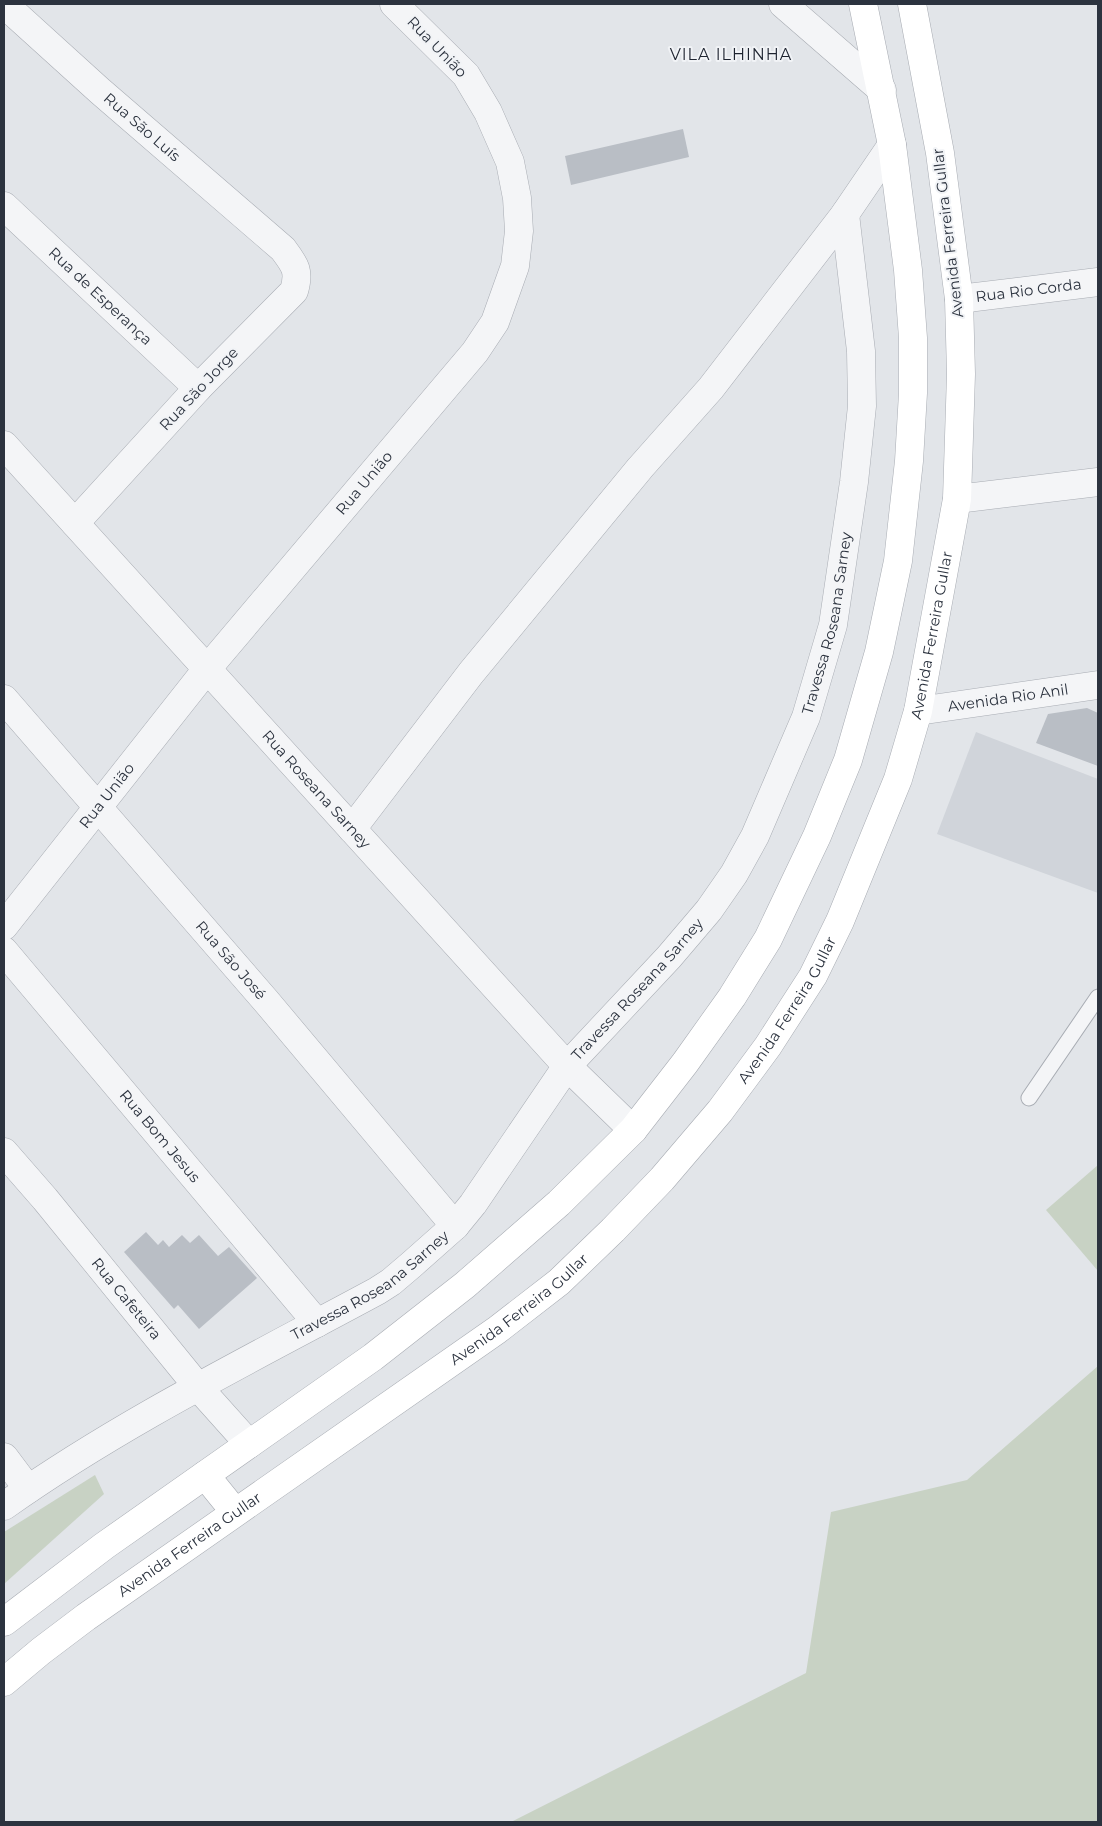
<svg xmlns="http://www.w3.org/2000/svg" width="1102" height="1826" viewBox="0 0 1102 1826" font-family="Montserrat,sans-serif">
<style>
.built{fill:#d0d4da}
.green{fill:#c8d2c4}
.building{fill:#b9bec5}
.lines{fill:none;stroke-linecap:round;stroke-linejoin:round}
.lane-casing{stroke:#a8acb3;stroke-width:17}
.street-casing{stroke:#a8acb3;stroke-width:29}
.secondary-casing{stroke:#a8acb3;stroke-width:29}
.lane{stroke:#f4f5f7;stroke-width:15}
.street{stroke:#f4f5f7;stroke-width:28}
.secondary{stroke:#fff;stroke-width:28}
.labels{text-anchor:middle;stroke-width:4;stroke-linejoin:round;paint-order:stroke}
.street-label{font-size:15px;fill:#2c333f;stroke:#f1f3f6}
.neighbourhood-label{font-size:16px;letter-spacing:1px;fill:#1e2430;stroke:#f1f3f6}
</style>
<rect width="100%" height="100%" fill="#e2e5e9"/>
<path class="built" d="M976 732 1098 779V893L937 834Z"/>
<g class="green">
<path d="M1098 1165V1271L1046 1210Z"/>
<path d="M1098 1366V1822H511L806 1673 831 1512 967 1480Z"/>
<path d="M95 1475 104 1494 4 1584V1532Z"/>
</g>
<g class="building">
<path d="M683 129 689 157 571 185 565 156Z"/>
<path d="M1087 708 1098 713V766L1036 743 1048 714Z"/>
<path d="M146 1232 158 1245 163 1240 169 1247 182 1235 190 1243 199 1235 218 1256 229 1247 257 1278 199 1329 178 1305 174 1309 124 1252Z"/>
</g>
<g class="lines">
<defs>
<path id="lane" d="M1029 1098 1098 997"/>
<g id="street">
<path id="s1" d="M4 4 100 91 283 249C295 265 300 271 294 291L198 388 75 523"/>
<path d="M783 4 882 90"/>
<path id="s2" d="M4 206 198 388"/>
<path id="s3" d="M959 299 1098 282"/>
<path id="s4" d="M4 445 567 1066 633 1130"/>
<path d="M957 499 1098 482"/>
<path id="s5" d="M4 699 266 1001 455 1226"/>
<path id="s6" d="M918 711 1098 685"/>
<path d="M352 829 471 673 640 468 711 388 845 214 892 145"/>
<path id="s7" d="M4 926 207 669 475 352 495 322 515 266 519 231 517 198 510 162 488 112 466 75 394 4"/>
<path id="s8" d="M4 951 317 1323"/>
<path id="s9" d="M4 1152 45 1199 198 1387 249 1444"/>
<path d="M4 1457 28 1489"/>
<path id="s10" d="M4 1506C121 1423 251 1359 377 1291L391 1282 411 1265 455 1226 473 1204 567 1066 669 957 709 910 734 874 755 836 806 717 833 625 854 482 862 406 861 351 845 214"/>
</g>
<g id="secondary">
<path d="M205 1475 235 1512"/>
<path d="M4 1622 104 1546 373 1357 465 1285 559 1203 633 1130 685 1063 732 997 768 939 817 836 848 760 879 652 898 561 909 461 913 393V338L908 270 892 145 863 4"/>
<path id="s11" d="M4 1682 41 1651 86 1617 497 1330 559 1282 613 1230 662 1179 720 1111 768 1046 813 976 840 921 898 779 918 711 957 499 961 374 959 299 940 153 912 4"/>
</g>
</defs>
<use href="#lane" class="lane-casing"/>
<use href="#street" class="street-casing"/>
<use href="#secondary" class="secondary-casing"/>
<use href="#lane" class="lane"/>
<use href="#street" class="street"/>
<use href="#secondary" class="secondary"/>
</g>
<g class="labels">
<g class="street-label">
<text transform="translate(437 47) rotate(46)" y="5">Rua União</text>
<text dy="5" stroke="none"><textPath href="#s1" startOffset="185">Rua São Luís</textPath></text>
<text transform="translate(948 233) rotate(-97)" y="5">Avenida Ferreira Gullar</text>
<text dy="5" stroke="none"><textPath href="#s3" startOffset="70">Rua Rio Corda</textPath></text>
<text dy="5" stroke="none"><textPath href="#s2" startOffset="132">Rua de Esperança</textPath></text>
<text transform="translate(199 389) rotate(-47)" y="5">Rua São Jorge</text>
<text dy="5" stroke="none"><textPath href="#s7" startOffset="571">Rua União</textPath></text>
<text dy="5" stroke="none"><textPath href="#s10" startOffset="1252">Travessa Roseana Sarney</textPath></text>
<text dy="5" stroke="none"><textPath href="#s11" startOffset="1446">Avenida Ferreira Gullar</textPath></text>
<text dy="5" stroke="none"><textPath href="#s6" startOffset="91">Avenida Rio Anil</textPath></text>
<text dy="5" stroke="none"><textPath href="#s4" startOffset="465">Rua Roseana Sarney</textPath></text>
<text dy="5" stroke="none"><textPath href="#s7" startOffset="166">Rua União</textPath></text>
<text dy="5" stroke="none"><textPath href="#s5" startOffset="346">Rua São José</textPath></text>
<text dy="5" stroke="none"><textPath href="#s10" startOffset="832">Travessa Roseana Sarney</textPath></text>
<text dy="5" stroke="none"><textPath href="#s11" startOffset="1041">Avenida Ferreira Gullar</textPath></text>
<text dy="5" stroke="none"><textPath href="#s8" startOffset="242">Rua Bom Jesus</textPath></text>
<text dy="5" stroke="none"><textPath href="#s10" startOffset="428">Travessa Roseana Sarney</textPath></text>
<text dy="5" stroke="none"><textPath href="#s9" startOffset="191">Rua Cafeteira</textPath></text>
<text dy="5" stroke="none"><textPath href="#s11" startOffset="636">Avenida Ferreira Gullar</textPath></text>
<text dy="5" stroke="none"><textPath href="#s11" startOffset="231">Avenida Ferreira Gullar</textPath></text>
</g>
<g class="neighbourhood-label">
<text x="731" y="60">VILA ILHINHA</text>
</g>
</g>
<rect width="1102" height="1826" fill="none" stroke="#2c333f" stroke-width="10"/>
</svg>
